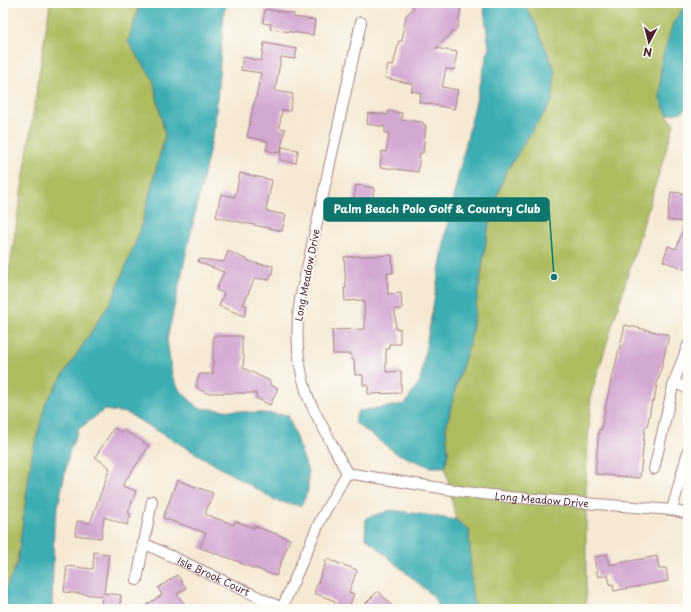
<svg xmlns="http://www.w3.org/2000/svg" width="691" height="612" viewBox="0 0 691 612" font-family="'Playpen Sans',sans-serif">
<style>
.green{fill:#acbc5f;stroke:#7b6e45}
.water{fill:#3badb3;stroke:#42666f}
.building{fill:#d2a8d1}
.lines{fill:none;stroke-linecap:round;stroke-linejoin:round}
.minor-casing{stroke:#a08480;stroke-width:12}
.minor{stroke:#fff;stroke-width:10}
.labels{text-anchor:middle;stroke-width:3.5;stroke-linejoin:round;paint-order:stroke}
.street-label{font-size:10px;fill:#4a1f2b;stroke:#fdfcf7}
.leader{fill:none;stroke:#0f766e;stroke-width:1.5}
.callout-dot{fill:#0f766e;stroke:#fdfcf7;stroke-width:1.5}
.callout{fill:#0f766e;stroke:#0f766e;stroke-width:1.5}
.callout-label{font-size:11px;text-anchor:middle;font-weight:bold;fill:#fff}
</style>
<rect width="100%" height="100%" fill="#fdfcf7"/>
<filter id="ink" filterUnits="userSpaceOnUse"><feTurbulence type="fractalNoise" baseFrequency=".025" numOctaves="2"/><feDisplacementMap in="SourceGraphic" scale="8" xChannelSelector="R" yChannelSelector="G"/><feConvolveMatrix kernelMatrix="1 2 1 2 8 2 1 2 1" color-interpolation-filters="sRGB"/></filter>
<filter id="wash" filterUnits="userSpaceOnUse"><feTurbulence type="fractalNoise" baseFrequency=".012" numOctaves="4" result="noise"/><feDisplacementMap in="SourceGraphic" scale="16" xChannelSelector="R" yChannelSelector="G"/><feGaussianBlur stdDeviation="0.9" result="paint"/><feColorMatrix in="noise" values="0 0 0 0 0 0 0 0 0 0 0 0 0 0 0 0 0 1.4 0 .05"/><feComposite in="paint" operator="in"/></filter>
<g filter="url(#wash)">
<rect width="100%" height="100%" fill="#f6e9d4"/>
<g class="green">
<path d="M50 3H140L128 42 153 79 165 135 140 231 113 298 46 402 32 455 17 564 4 591 3 594V312Z"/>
<path d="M524 3H685L684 7 667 115 674 124 591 395 586 474V609H477L472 598 469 530 456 520 445 467 448 453 446 428 456 387 471 338 490 216 505 174 529 135 552 102 537 27Z"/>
</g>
<g class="water">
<path d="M140 3H228L224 11 215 125 167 339 172 376 179 389 198 408 288 415 308 471V491L301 506 277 501 127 413 104 410 79 429 70 449 54 525 52 604 55 609H3L4 591 17 564 32 455 46 402 113 298 140 231 165 135 153 79 128 42Z"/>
<path d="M483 3H524L537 27 555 71 552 102 529 135 505 174 490 216 471 338 456 386 446 428 448 453 445 467H430L396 453 354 422 358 411 405 404 420 381 449 214 489 47Z"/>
<path d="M685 3H688V107L682 112 667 115 660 99 661 62 673 23 684 7Z"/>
<path d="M391 510 427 515 456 520 469 530 472 598 477 609H440L433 596 365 537 366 518Z"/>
</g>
<g id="blocks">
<g class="building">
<path d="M410 3H439L461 6 458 27 436 48 457 52 454 70 446 69 442 87 458 90 454 109 419 102 421 93 411 91 413 84 385 78 388 65 393 66 399 41H402L406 15 414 8Z"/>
<path d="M265 9 294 14 293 17 315 20 313 35 270 29 271 24 263 23Z"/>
<path d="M264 43 297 49 295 59 281 57 275 91 293 94 290 111 282 110 279 128 285 129 280 153 266 150 268 141 247 137 254 102H255L261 73 241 70 243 57 261 61Z"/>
<path d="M388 111 402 113 401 120 423 122V125H426L423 153H420L418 172 380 167 382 151 386 152 389 133H385V127L367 124 368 113 388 115Z"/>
<path d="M282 147 298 150 296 163 280 160Z"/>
<path d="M240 173 272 180 266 211 286 215 282 231 216 217 221 194 235 197Z"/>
<path d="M356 185 374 188 372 201 378 202 375 220 351 216Z"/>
<path d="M671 192 688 194V270L663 261 668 246 676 249 686 222 667 220Z"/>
<path d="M228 251 254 263 273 266 272 274 269 280 255 278 243 305 247 306 244 316 219 306 224 293 216 290 224 272 198 262 199 259 224 262Z"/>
<path d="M392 255 393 273H387L388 294 401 293 402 309H395L396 329 400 328V344H389V349H386V372L401 371V393L368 394V385H363V375H355L354 360H352L351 354H333L332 330 365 329 364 300 345 301 344 288H346L344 257Z"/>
<path d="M625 325 669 335 659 378H658L654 402 652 401 647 427H645L640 478 595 474 599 429 601 430 612 375H613Z"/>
<path d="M213 336H242V354L244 355 243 368 270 381V385L278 388 270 405 256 398V393H206L197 388V382L200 374H213Z"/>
<path d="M114 428 121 432 123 429 130 435 131 434 149 446 122 486 136 491 128 513 131 514 127 525 104 517 101 538 75 535 77 521 90 523 110 468 95 457Z"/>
<path d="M177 480 213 493 205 514 234 525 235 521 254 528V526L290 539 276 576 255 568V569L240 563V562L200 548 206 533 163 518Z"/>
<path d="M94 552 109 554 104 593 121 595 120 609H101L102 596 64 592 67 566 93 569Z"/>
<path d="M607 554 609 565 657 556 659 569 666 568 668 581 614 591 613 584 610 585 608 575 598 577 594 557Z"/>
<path d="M327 559 357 570 349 592 354 594 348 609H332L335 601 314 593Z"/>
<path d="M177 575 186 588 177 594 188 609H140L162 595 158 588Z"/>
<path d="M378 591 395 609H360Z"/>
</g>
</g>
</g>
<g filter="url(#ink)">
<use href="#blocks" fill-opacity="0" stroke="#a08480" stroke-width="1"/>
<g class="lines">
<defs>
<g id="minor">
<path id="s1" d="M361 22 300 300C295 332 297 363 307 394 311 406 317 416 323 427 331 442 339 458 347 473L465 492 509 497 672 510 688 514"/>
<path d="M674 382 688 389"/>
<path d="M654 469 674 382 688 345"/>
<path d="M672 510 688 451"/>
<path id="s2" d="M143 543 284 609"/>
<path d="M137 580 152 501"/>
<path d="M282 608 320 521 327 508 347 473"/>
</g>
</defs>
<use href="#minor" class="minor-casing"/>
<use href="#minor" class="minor"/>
</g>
</g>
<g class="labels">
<g class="street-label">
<text transform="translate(307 275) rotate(-79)" y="4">Long Meadow Drive</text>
<text dy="4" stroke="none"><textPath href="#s1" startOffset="665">Long Meadow Drive</textPath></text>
<text dy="4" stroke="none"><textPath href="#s2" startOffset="78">Isle Brook Court</textPath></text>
</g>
</g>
<path class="leader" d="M554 277L549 209"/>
<circle class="callout-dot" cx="554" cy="277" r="4"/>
<rect class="callout" x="324" y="198" width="225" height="23" rx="4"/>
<g class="callout-label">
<text x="437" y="213">Palm Beach Polo Golf &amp; Country Club</text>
</g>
<rect width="691" height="612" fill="none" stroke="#fdfcf7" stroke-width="16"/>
<g transform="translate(649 42) rotate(187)" stroke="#fdfcf7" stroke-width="3" paint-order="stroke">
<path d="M0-3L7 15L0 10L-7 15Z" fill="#4a1f2b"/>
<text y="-6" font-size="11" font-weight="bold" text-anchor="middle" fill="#4a1f2b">N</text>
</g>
</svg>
